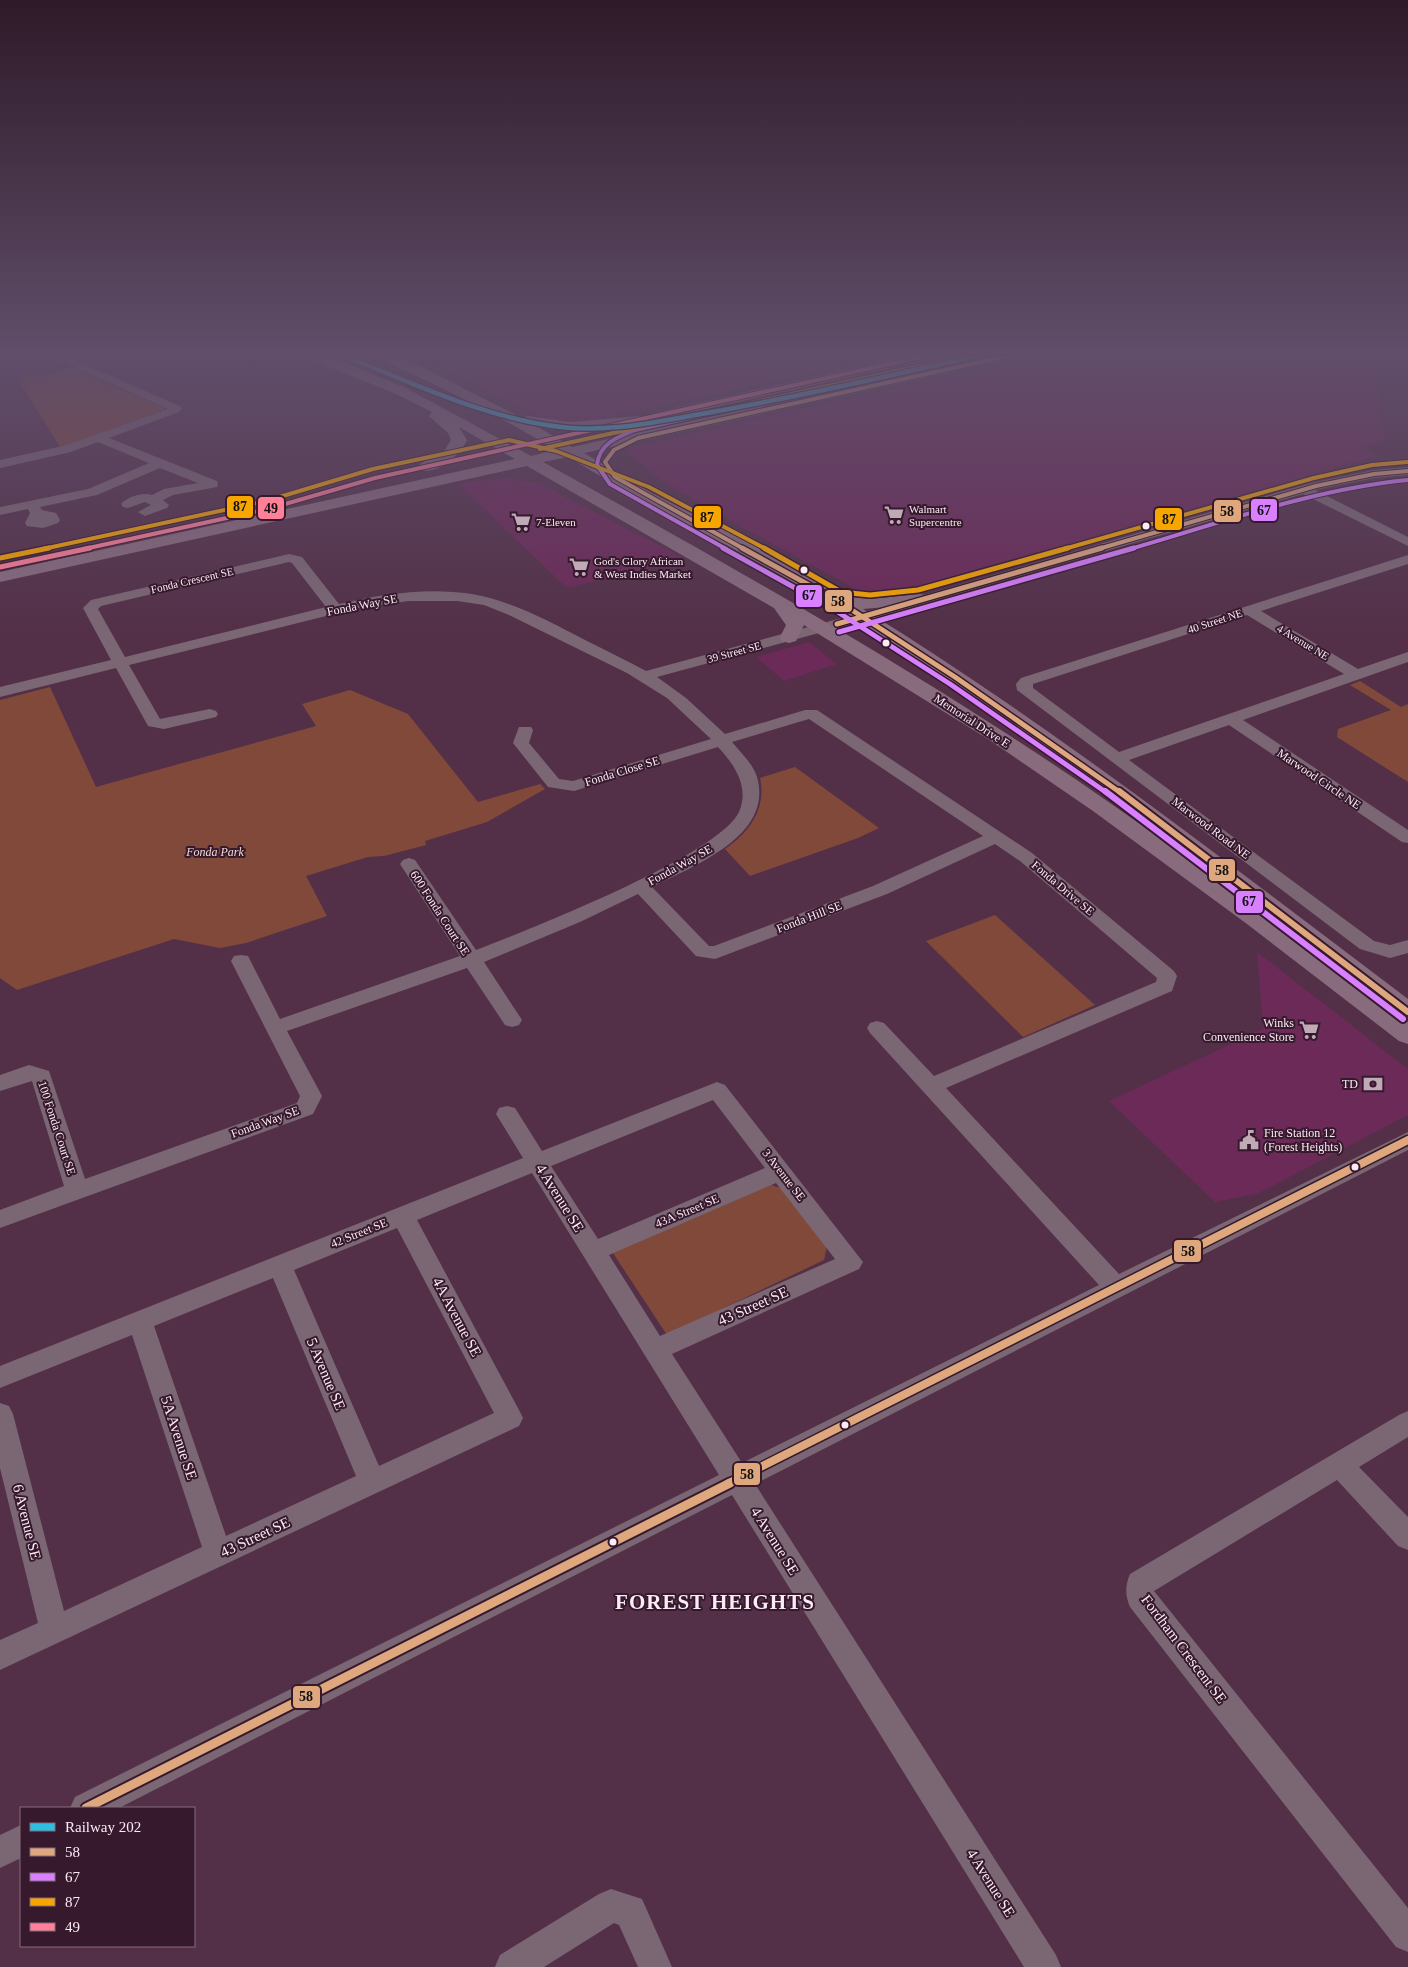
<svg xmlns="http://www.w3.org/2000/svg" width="1408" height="1967" viewBox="0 0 1408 1967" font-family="'Times New Roman',serif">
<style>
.built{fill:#6b2a58}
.green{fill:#81493a}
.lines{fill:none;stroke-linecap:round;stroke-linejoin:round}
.minor{fill:#7b6774;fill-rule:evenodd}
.major{fill:#886c7e;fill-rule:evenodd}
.bus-1-far4-casing{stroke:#36192c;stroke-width:6}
.bus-1-far3-casing{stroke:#36192c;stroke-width:8}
.bus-1-far2-casing{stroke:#36192c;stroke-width:10}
.bus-1-far1-casing{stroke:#36192c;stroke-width:11}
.bus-1-casing{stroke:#36192c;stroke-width:13}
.bus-2-far2-casing{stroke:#36192c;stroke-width:6}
.bus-2-far1-casing{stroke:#36192c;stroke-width:8}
.bus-2-casing{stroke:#36192c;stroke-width:10}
.bus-3-far1-casing{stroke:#36192c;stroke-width:6}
.bus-3-casing{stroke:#36192c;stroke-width:8}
.bus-4-far1-casing{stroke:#36192c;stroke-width:6}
.bus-4-casing{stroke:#36192c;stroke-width:8}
.bus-1-far4{stroke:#dfa77e;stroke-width:4}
.bus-1-far3{stroke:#dfa77e;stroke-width:5}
.bus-1-far2{stroke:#dfa77e;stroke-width:6}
.bus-1-far1{stroke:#dfa77e;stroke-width:8}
.bus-1{stroke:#dfa77e;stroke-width:9}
.bus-2-far2{stroke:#d880ff;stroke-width:4}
.bus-2-far1{stroke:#d880ff;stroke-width:5}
.bus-2{stroke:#d880ff;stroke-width:6}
.bus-3-far1{stroke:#f7a600;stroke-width:4}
.bus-3{stroke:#f7a600;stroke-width:5}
.bus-4-far1{stroke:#ff8098;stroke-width:4}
.bus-4{stroke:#ff8098;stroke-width:5}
.rail-1-casing{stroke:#36192c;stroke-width:7}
.rail-1{stroke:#2dbfdf;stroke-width:4.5}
.bus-dot{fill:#fbebf5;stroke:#36192c;stroke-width:2}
.labels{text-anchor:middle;stroke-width:4;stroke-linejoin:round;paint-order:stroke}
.far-poi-label{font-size:11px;fill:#fbebf5;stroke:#36192c;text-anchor:start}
.far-street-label{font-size:11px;fill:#fbebf5;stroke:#36192c}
.street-label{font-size:12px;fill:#fbebf5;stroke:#36192c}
.park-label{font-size:12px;font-style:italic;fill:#f0d9d1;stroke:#36192c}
.poi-label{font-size:12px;fill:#fbebf5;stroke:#36192c;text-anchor:end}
.near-street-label{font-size:15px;fill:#fbebf5;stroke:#36192c}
.near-district-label{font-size:21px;font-weight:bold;letter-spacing:1px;fill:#fbebf5;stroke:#36192c}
.line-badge{stroke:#36192c;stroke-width:2}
.pale-badge-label{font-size:14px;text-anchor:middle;font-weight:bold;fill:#111}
</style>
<rect width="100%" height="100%" fill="#533048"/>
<g class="built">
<path d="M415 354H902L594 420 547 421Z"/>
<path d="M1049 354H1372L1385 440 1361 448 1376 456 891 594 869 596 729 520 667 484 630 455 628 448Z"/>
<path d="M505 478 540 484 686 559 567 588 458 484Z"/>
<path d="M809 642 837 664 784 681 756 657Z"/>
<path d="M1257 952 1408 1069V1115L1257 1194 1215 1202 1109 1101 1263 1029Z"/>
</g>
<g class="green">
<path d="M71 367 163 407 165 410 60 447 21 384 25 382 20 379 32 375 38 378Z"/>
<path d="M1360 681 1401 707 1408 704V782L1337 737 1338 729 1391 710 1350 685Z"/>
<path d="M50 687 96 787 316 726 302 704 350 690 408 714 478 802 540 784 545 789 487 822 425 841 426 845 384 856 368 857 306 876 327 916 246 943 220 948 174 939 17 990 0 978V700Z"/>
<path d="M795 767 879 828 858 838 750 876 725 849C749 833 767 808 760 778Z"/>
<path d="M995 915 1095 1005 1023 1037 926 941Z"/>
<path d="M771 1185 784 1189 827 1246 824 1260 667 1335 613 1253Z"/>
</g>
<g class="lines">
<g class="minor">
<path d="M46 354H60L180 406 182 408 179 412 109 438 217 481 218 484 217 487 173 495 163 500 169 505 167 508 145 516 138 512 151 505 145 502 128 508 123 507 121 504C128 497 142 492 152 495L164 489 198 483 160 468 97 495 40 507 42 510 56 513 60 520 58 523 43 528 27 526 25 523 30 513 28 509 0 515V507L88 489 149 463 98 442 71 452 0 468V460L63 446 168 409Z"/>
<path d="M1408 467V475L1374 478 1315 490 1408 537V546L1303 494 885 615 657 677 686 698 725 734 805 710H817L1032 853 1174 971 1177 976 1172 991 946 1088 1119 1274 1408 1132V1150L755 1484 1056 1955 1061 1967H1024L732 1495 119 1808H70L75 1797 719 1475 532 1173 417 1220 519 1410 523 1418 519 1426 0 1670V1640L38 1623 0 1468V1403L9 1406 13 1414 64 1611 202 1547 132 1335 0 1388V1366L523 1158 496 1114 499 1108 507 1106 515 1108 542 1151 717 1082 725 1085 863 1262 859 1269 672 1354 742 1463 1099 1285 870 1033 867 1028 870 1023 877 1021 884 1023 934 1076 1156 982 1157 978 1020 861 995 844 887 894 715 959 696 956 638 894 580 922 484 962 522 1020 519 1025 512 1027 505 1025 467 968 287 1031 322 1096 313 1114 0 1228V1210L64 1186 32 1081 0 1091V1075L29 1065 49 1071 85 1179 297 1103 300 1096 231 961 234 956 241 955 248 956 280 1019 460 956 400 864 403 860 409 858 415 860 476 950C526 931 719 855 739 812 750 787 734 764 718 747L574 791 548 787 513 743 519 727H531L533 730 529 743 559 779 573 781 711 739 667 698 627 673 509 615 484 605 457 601H409L362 607 129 665 160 719 210 709 216 711 218 714 216 717 164 729 148 726 116 668 0 697V687L111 660 83 608 91 600 289 554 302 557 339 604C382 594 427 587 472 594 512 601 549 621 585 640 605 650 626 660 646 671L875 609 1311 483 1374 470ZM289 562 292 563 326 607 125 657 98 609 101 606ZM809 719 983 836 873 886 714 946H709L652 887C693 866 774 836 757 777 753 764 741 753 732 742ZM713 1100 765 1168 598 1239 551 1166ZM776 1183 835 1259 660 1336 609 1255ZM397 1228 494 1413 379 1466 294 1270ZM273 1278 356 1476 226 1536 154 1326Z"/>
<path d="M1408 555V564L1261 611 1358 669 1408 652V662L1243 720 1408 830V843L1402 842 1229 725 1129 760 1374 941 1390 945 1408 940V953L1390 958 1360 949 1017 690 1016 684 1021 678ZM1247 615 1344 674 1119 752 1033 688V684Z"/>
<path d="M1408 1411V1437L1359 1467 1408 1517V1550L1398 1546 1337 1480 1154 1591 1408 1908V1952L1396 1947 1130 1607C1125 1595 1125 1586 1130 1574L1399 1415Z"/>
<path d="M21 1825V1858L0 1868V1835Z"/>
<path d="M611 1889 642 1899 672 1967H638L619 1925 614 1923 544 1967H495L500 1955 599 1894Z"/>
</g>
<g class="major">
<path d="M304 354H323L406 388 531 456 556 450C497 415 437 383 373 357L371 354H390L418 365 522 418 528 416 570 422 641 416 646 417 648 420 646 423 641 424C607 428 572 435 538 427L572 447 997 354H1023L1016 358 584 453 650 492 772 555 842 596 870 599 920 594 926 595 929 599 926 603 920 604 863 609C1053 726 1230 865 1408 999V1021L1406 1020 1408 1022V1044L1399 1041 1247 924 1093 811 988 739 804 625 796 641 789 643 782 641 780 637 786 625 774 608 527 466 0 582V572L515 459 459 427 467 440C460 455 438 475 420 470L418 467 420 464 445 450 451 440 448 433 429 416 432 412 396 394 306 357ZM568 457C660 512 757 558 848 615 995 707 1133 812 1270 918 1182 853 1093 789 1001 730 853 634 698 548 543 462Z"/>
<path d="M916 354H942L935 358 662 419 657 418 655 415 657 412 662 411Z"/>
</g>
<defs>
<g id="bus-1-far4">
<path d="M744 549 615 477 605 462 614 450 638 438 1016 354"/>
<path d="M1098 549 1316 486 1374 474 1408 471"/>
</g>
<g id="bus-1-far3">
<path d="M742 548 838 601 955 677 1121 793"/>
<path d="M837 624 1102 548"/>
</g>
<path id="bus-1-far2" d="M1119 791 1408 1012"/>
<path id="bus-1-far1" d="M727 1484 1408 1140"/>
<path id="bus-1" d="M86 1808 730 1483"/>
<g id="bus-2-far2">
<path d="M726 549 610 484 597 465C599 444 617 437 635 430L975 354"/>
<path d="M1130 549C1220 523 1314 489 1408 480"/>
</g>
<g id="bus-2-far1">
<path d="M723 548 833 609 950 684 1107 793"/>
<path d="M839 632 1134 548"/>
</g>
<path id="bus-2" d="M1105 791 1403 1019"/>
<g id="bus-3-far1">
<path d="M540 449 975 354"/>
<path d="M43 549 266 501 373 469 509 440 556 451 649 487 766 549"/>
<path d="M1064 549 1314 478 1372 465 1407 462"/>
</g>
<g id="bus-3">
<path d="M764 548 841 592 870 595 918 590 1068 548"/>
<path d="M0 558 49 548"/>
</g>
<path id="bus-4-far1" d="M84 549 268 509 375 478 935 354"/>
<path id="bus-4" d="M0 567 90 548"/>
</defs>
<use href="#bus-1-far4" class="bus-1-far4-casing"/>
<use href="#bus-1-far3" class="bus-1-far3-casing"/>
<use href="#bus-1-far2" class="bus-1-far2-casing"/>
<use href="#bus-1-far1" class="bus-1-far1-casing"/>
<use href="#bus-1" class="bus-1-casing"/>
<use href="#bus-2-far2" class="bus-2-far2-casing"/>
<use href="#bus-2-far1" class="bus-2-far1-casing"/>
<use href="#bus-2" class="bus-2-casing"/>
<use href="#bus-3-far1" class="bus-3-far1-casing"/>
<use href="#bus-3" class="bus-3-casing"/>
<use href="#bus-4-far1" class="bus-4-far1-casing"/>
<use href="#bus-4" class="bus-4-casing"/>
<use href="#bus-1-far4" class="bus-1-far4"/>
<use href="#bus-1-far3" class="bus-1-far3"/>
<use href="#bus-1-far2" class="bus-1-far2"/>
<use href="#bus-1-far1" class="bus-1-far1"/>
<use href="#bus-1" class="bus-1"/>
<use href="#bus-2-far2" class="bus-2-far2"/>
<use href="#bus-2-far1" class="bus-2-far1"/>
<use href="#bus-2" class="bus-2"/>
<use href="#bus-3-far1" class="bus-3-far1"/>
<use href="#bus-3" class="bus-3"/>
<use href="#bus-4-far1" class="bus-4-far1"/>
<use href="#bus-4" class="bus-4"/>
<defs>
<path id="rail-1" d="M339 354C411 382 483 418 561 427 610 433 659 421 707 413 801 396 893 375 985 354"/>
</defs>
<use href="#rail-1" class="rail-1-casing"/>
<use href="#rail-1" class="rail-1"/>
</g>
<linearGradient id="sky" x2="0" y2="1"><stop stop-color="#2e1a28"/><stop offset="0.56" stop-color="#604e6a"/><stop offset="1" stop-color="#604e6a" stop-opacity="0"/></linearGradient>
<rect width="1408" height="629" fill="url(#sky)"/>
<defs>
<symbol id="supermarket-bare" viewBox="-9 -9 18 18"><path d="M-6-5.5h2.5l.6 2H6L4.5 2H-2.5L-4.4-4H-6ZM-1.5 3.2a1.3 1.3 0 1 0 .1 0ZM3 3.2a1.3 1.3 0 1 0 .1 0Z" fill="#c0aab8" stroke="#36192c" stroke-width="2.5" paint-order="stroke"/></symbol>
<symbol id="bank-bare" viewBox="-9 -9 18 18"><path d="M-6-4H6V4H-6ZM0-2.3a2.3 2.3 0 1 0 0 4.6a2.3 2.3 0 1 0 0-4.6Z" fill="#c0aab8" stroke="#36192c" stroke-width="2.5" paint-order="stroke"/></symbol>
<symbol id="civic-bare" viewBox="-9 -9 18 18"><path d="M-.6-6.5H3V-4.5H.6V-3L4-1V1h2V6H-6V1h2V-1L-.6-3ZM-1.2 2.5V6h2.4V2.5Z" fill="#c0aab8" stroke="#36192c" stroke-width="2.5" paint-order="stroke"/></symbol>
</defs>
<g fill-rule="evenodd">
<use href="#supermarket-bare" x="880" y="501" width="28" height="28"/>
<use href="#supermarket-bare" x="507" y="508" width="28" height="28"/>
<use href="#supermarket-bare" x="565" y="553" width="28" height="28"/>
<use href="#supermarket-bare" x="1295" y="1016" width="28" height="28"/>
<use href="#bank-bare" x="1359" y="1070" width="28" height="28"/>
<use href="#civic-bare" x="1235" y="1126" width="28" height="28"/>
</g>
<g class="bus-dot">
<circle cx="1146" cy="526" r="4.5"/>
<circle cx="804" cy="570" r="4.5"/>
<circle cx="886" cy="643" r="4.5"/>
<circle cx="1355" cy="1167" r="4.5"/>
<circle cx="845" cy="1425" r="4.5"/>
<circle cx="613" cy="1542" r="4.5"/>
</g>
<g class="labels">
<g class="far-poi-label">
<text x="909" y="513">Walmart<tspan x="909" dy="13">Supercentre</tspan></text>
<text x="536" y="526">7-Eleven</text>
<text x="594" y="565">God's Glory African<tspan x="594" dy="13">&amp; West Indies Market</tspan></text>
</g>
<g class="far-street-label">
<text transform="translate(192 580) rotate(-13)" y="4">Fonda Crescent SE</text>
<text transform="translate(1215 621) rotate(-18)" y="4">40 Street NE</text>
<text transform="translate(1303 642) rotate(31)" y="4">4 Avenue NE</text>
<text transform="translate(734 652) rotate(-15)" y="4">39 Street SE</text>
</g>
<g class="street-label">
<text transform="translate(362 605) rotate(-11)" y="4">Fonda Way SE</text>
<text transform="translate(972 721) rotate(33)" y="4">Memorial Drive E</text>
<text transform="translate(622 771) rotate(-17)" y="4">Fonda Close SE</text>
<text transform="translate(1319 779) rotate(34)" y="4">Marwood Circle NE</text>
<text transform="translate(1211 828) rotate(37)" y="4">Marwood Road NE</text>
<text transform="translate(680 865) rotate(-29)" y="4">Fonda Way SE</text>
<text transform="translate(1063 888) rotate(40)" y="4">Fonda Drive SE</text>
<text transform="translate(440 913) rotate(57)" y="4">600 Fonda Court SE</text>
<text transform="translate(809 917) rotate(-21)" y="4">Fonda Hill SE</text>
<text transform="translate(265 1122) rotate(-20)" y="4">Fonda Way SE</text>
<text transform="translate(57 1128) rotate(72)" y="4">100 Fonda Court SE</text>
<text transform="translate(784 1175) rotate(52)" y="4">3 Avenue SE</text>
<text transform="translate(687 1211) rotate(-23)" y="4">43A Street SE</text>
<text transform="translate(359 1233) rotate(-22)" y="4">42 Street SE</text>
</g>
<g class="park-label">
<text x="215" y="856">Fonda Park</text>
</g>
<g class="poi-label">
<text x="1294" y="1027">Winks<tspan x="1294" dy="14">Convenience Store</tspan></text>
<text x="1358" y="1088">TD</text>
<text x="1264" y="1137" text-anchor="start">Fire Station 12<tspan x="1264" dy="14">(Forest Heights)</tspan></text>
</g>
<g class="near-street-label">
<text transform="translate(560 1198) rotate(58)" y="5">4 Avenue SE</text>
<text transform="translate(753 1306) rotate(-24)" y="5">43 Street SE</text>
<text transform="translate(457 1317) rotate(62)" y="5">4A Avenue SE</text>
<text transform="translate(326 1374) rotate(67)" y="5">5 Avenue SE</text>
<text transform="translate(179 1438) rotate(72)" y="5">5A Avenue SE</text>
<text transform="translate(27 1522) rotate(76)" y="5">6 Avenue SE</text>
<text transform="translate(255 1537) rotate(-25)" y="5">43 Street SE</text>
<text transform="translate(775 1541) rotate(58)" y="5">4 Avenue SE</text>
<text transform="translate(1184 1649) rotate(53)" y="5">Fordham Crescent SE</text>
<text transform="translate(991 1883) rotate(58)" y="5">4 Avenue SE</text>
</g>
<g class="near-district-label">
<text x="715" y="1609">FOREST HEIGHTS</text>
</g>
</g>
<g class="line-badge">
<rect x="226" y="495" width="28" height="24" rx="5" fill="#f7a600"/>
<rect x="257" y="496" width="28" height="24" rx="5" fill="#ff8098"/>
<rect x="1250" y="498" width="28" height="24" rx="5" fill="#d880ff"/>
<rect x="1213" y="499" width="29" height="24" rx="5" fill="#dfa77e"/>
<rect x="693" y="505" width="29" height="24" rx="5" fill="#f7a600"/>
<rect x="1154" y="507" width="29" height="24" rx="5" fill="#f7a600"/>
<rect x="795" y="584" width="28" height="24" rx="5" fill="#d880ff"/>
<rect x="824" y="589" width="29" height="24" rx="5" fill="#dfa77e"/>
<rect x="1208" y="858" width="28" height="24" rx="5" fill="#dfa77e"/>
<rect x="1235" y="890" width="29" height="24" rx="5" fill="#d880ff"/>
<rect x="1173" y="1239" width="29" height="24" rx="5" fill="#dfa77e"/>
<rect x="733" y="1462" width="28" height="24" rx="5" fill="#dfa77e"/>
<rect x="292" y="1685" width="29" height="24" rx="5" fill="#dfa77e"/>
</g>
<g class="pale-badge-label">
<text x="240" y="511">87</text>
<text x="271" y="513">49</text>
<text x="1264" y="515">67</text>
<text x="1227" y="516">58</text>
<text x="707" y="522">87</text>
<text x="1169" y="524">87</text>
<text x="809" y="600">67</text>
<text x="838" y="606">58</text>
<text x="1222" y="875">58</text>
<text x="1249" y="906">67</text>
<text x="1188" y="1256">58</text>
<text x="747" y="1479">58</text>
<text x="306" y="1701">58</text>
</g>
<rect x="20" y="1807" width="175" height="140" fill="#36192c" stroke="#856d7c"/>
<rect x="30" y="1823" width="25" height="8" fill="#2dbfdf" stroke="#856d7c"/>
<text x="65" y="1832" font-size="15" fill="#fbebf5">Railway 202</text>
<rect x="30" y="1848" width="25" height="8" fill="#dfa77e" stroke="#856d7c"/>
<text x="65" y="1857" font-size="15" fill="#fbebf5">58</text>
<rect x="30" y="1873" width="25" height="8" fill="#d880ff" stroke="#856d7c"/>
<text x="65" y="1882" font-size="15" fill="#fbebf5">67</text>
<rect x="30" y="1898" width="25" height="8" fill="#f7a600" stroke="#856d7c"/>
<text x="65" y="1907" font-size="15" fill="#fbebf5">87</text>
<rect x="30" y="1923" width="25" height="8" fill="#ff8098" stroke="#856d7c"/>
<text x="65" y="1932" font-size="15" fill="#fbebf5">49</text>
</svg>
